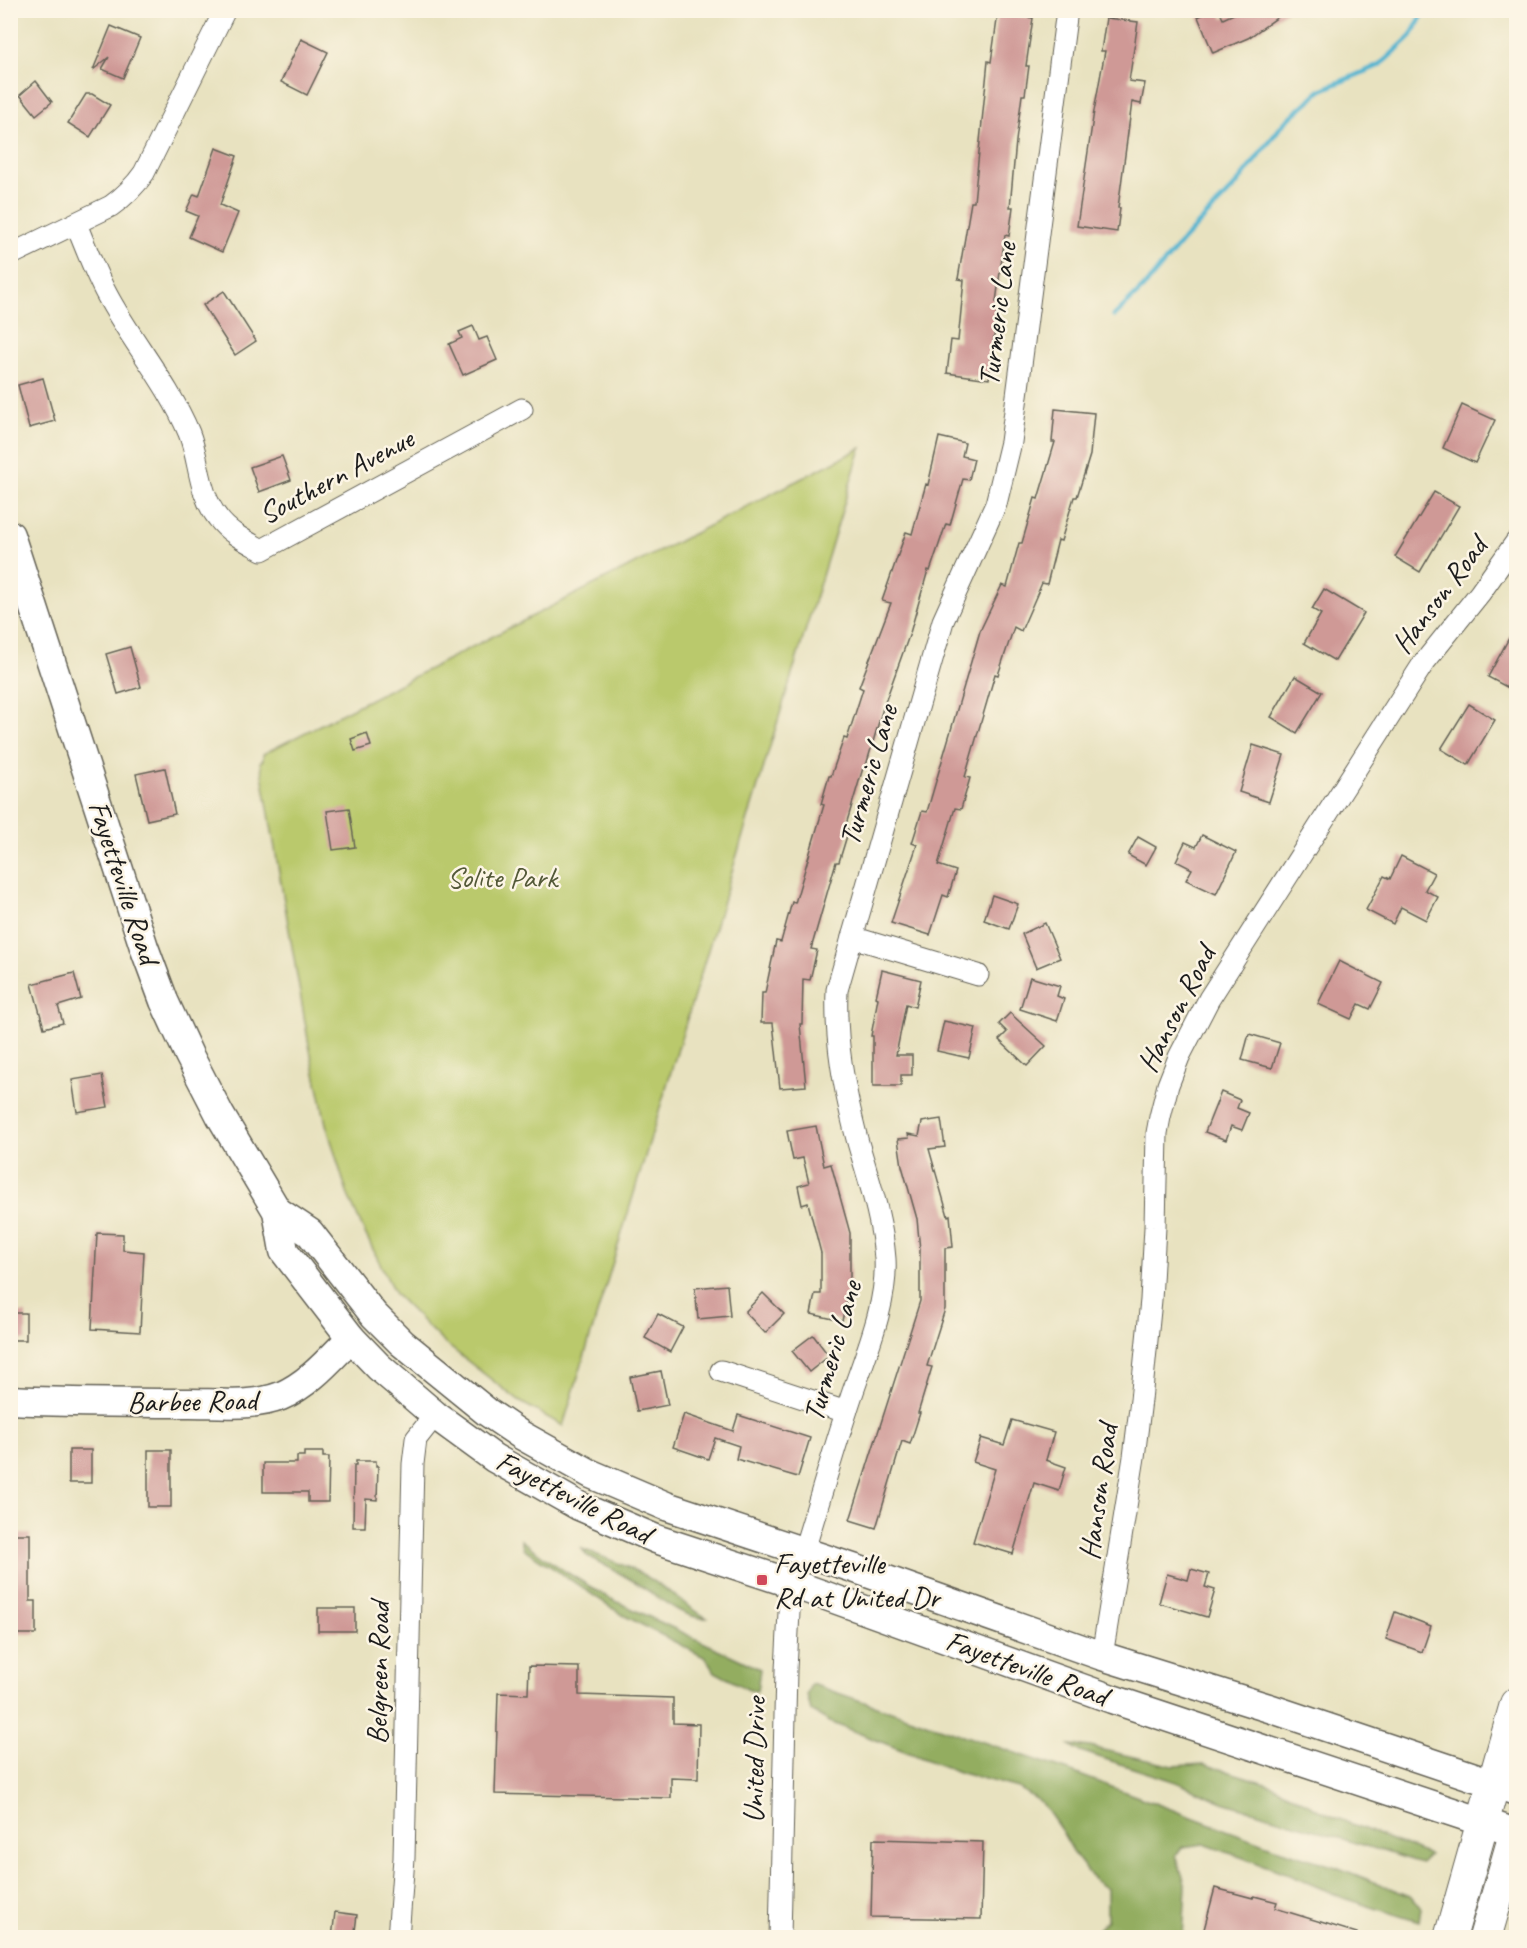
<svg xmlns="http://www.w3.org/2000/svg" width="1527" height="1948" viewBox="0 0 1527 1948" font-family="Caveat,sans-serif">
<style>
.green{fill:#bac96c;stroke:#6b7244;stroke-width:1.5}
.forest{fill:#93ad60;stroke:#58643e;stroke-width:1.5}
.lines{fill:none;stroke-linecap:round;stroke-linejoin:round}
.stream{stroke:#51b4d0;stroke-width:5}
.building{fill:#cf9996}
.street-casing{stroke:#636155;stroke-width:23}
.secondary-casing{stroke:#636155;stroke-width:31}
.primary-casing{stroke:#636155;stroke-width:34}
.street{stroke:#fff;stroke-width:21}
.secondary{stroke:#fff;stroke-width:28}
.primary{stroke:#fff;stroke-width:32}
.poi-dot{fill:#d1495b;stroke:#fcf5e5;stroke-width:2}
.labels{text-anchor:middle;stroke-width:5;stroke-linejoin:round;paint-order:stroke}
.street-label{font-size:30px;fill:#1c1c1c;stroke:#fcf5e5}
.park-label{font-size:30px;fill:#535938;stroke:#fcf5e5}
.poi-label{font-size:30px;fill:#1c1c1c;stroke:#fcf5e5;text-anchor:start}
</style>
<rect width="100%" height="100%" fill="#fcf5e5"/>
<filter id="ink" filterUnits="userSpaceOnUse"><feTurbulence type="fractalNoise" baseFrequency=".0167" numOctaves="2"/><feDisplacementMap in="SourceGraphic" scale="12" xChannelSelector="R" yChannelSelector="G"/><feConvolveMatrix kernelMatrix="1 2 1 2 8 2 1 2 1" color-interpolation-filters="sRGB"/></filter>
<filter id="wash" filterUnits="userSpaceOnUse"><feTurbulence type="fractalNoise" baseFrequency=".008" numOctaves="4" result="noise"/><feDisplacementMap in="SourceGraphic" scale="24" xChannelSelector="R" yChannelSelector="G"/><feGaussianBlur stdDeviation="1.35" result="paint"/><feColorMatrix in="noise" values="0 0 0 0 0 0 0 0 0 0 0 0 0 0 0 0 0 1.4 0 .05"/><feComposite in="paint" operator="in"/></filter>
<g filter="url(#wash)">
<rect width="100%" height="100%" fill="#e8e2c0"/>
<path class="green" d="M861 448 563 1426 519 1401 442 1341 395 1294 363 1229 347 1193 326 1124 309 1045 260 762 263 760V754Z"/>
<g class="forest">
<path d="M521 1540 555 1565 607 1597 760 1669 757 1691 749 1690 715 1672 706 1658 623 1615 523 1548Z"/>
<path d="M582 1549C607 1559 636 1568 658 1584 675 1595 689 1608 707 1618 682 1620 650 1590 628 1578 614 1570 600 1563 586 1555Z"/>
<path d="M811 1684 1069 1771 1272 1847 1336 1867 1410 1896 1421 1908 1419 1922 1346 1899 1283 1872 1204 1844 1182 1847 1176 1855 1186 1886 1183 1937H1090L1107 1920V1889L1095 1881 1076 1856 1061 1830 1042 1803 1018 1788 958 1772 830 1722 811 1711 807 1694Z"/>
<path d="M1070 1745 1090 1747 1173 1766 1204 1764 1272 1785 1327 1814 1429 1855 1421 1863 1223 1802 1176 1782 1077 1750Z"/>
</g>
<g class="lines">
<path class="stream" d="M1114 316 1143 288 1184 239 1235 186 1284 123 1321 90 1380 65 1411 36 1425 10"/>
</g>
<g id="blocks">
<g class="building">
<path d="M1213 10H1219L1223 19 1242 10H1288L1248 38 1213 53 1198 17Z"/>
<path d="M998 13 1033 18 1026 66H1029L1025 95H1022L1016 141 1010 207H1013L1009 236 1005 235 996 302 998 303 989 379 947 373 951 340 958 341 964 280 958 279 971 202H974L988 61 991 62Z"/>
<path d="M1106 18 1138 22 1129 81 1145 83 1141 104 1132 102 1118 208H1120L1117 232 1077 226 1094 111 1105 51H1101Z"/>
<path d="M111 26 140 38 123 78 102 69 109 57 93 70Z"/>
<path d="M301 39 328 52 307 95 281 82Z"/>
<path d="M36 81 52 102 36 115 20 95Z"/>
<path d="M86 94H92L110 105 90 137 68 123Z"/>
<path d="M216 148 237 156 220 205 238 213 222 252 189 237 198 216 186 211 194 194 199 196Z"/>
<path d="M224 291 256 341 235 355 203 305Z"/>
<path d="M473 326 479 340 487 337 497 360 463 375 449 344 462 338 459 332Z"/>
<path d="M43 378 55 421 29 428 18 385Z"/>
<path d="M1462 405 1495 420 1475 463 1443 448Z"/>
<path d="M1055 409 1094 413 1090 455 1077 497H1074L1061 541 1058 540 1047 584 1042 583 1021 631 1014 627 998 675 995 674 965 777 970 778 961 809 955 808 938 865 956 871 948 897 943 895 930 935 891 923 917 845 912 843 922 811 927 812 980 631 1002 585 1007 587 1019 543H1022L1035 498 1038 499 1055 442H1052Z"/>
<path d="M939 437 965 443 962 456 974 459 969 480 963 479 950 525 946 524 930 571 928 570 910 633 883 708 865 769 863 768 845 828 849 829 839 862H836L811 949 817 950 810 980 803 979 802 1024H800L806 1086 780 1088 773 1023H761L762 993H765L776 941 781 942 792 902 795 903 824 805 821 804 829 776H831L844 738 847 739 863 689 859 687 891 603 882 601 906 532 912 534 926 484 928 485Z"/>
<path d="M282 456 291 480 259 492 250 467Z"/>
<path d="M1434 492 1459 506 1420 572 1395 557Z"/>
<path d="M1324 589 1364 613 1335 661 1304 643 1321 614 1312 609Z"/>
<path d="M1516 625V692L1488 677Z"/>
<path d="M130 647 141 687 118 694 106 654Z"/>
<path d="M1295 676 1322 692 1297 733 1271 717Z"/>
<path d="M1469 704 1495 720 1468 765 1441 749Z"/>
<path d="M367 733 371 746 355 751 351 739Z"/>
<path d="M1253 745 1284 755 1269 802 1239 792Z"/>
<path d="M165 768 175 814 147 820 136 774Z"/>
<path d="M349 808 355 847 333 850 327 811Z"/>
<path d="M1202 835 1236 852 1216 894 1186 880 1192 869 1176 861 1185 842 1196 847Z"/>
<path d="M1138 837 1156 847 1146 865 1128 855Z"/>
<path d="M1401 856 1434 873 1425 890 1438 897 1426 920 1401 907 1393 924 1366 910 1384 876 1390 879Z"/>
<path d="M992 895 1018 904 1009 929 984 920Z"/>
<path d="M1045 923 1060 958 1036 968 1022 934Z"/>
<path d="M1339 961 1383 983 1370 1009 1359 1004 1351 1019 1318 1004Z"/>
<path d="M882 970 921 980 915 1007 906 1004 896 1055H912V1075H901V1086H873V1036H871L878 998 876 997Z"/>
<path d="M74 973 81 999 58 1006 63 1023 44 1028 32 984Z"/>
<path d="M1030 977 1060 986 1057 996 1064 999 1057 1021 1020 1009Z"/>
<path d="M1010 1013 1046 1046 1027 1066 999 1040 1007 1032 999 1024Z"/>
<path d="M944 1021 976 1028 969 1058 937 1051Z"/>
<path d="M1249 1034 1280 1043 1272 1068 1242 1060Z"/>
<path d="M102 1075 108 1107 77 1112 72 1080Z"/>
<path d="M1221 1092 1240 1100 1237 1108 1249 1113 1242 1130 1231 1126 1226 1140 1205 1132Z"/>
<path d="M941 1119 945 1147 929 1149 948 1216 950 1215 953 1247 945 1248V1309L927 1366 932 1367 918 1413H920L910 1444 902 1441 876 1528 850 1520 920 1301V1250L917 1219 902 1166 898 1139 909 1138 908 1134 919 1136 922 1122Z"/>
<path d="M816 1126 824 1166 831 1164 850 1233V1284L842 1321 811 1314 815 1294H821V1253L808 1203 802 1205 798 1186 809 1183 803 1158 793 1160 787 1131Z"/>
<path d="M97 1233 123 1234V1250L144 1252 140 1332 92 1329Z"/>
<path d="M727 1285 730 1316 698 1319 695 1288Z"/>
<path d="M763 1293 784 1314 765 1333 745 1312Z"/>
<rect x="10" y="1313" width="16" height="27"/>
<path d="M658 1314 683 1327 670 1352 645 1338Z"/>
<path d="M813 1335 829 1356 809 1372 792 1351Z"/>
<path d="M661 1371 668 1405 637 1411 630 1377Z"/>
<path d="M684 1414 733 1431 738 1415 810 1438 798 1477 736 1459 739 1446 715 1438 708 1459 673 1447Z"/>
<path d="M1012 1420 1054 1432 1046 1460 1066 1467 1059 1491 1034 1483 1013 1554 973 1542 995 1469 973 1462 981 1438 1004 1445Z"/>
<rect x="69" y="1450" width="22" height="33"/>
<rect x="148" y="1450" width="23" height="57"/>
<path d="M304 1452H323V1457H329L328 1502H308V1492H263V1463H297V1456H304Z"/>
<path d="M356 1461H376V1466H378L377 1500 366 1499 365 1527H353L354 1465H356Z"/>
<path d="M10 1534H30V1601H36V1634H10Z"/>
<path d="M1191 1569 1209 1574 1205 1587 1215 1590 1207 1617 1159 1603 1167 1574 1188 1580Z"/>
<rect x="318" y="1608" width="37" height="23"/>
<path d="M1395 1612 1431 1626 1422 1652 1386 1639Z"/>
<path d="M529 1666 579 1667V1695L673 1698V1723L699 1724 698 1779 671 1778V1798L495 1794 498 1693 528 1694Z"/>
<path d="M873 1839 983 1842 981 1919 871 1917Z"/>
<path d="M1215 1888 1253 1898 1254 1896 1277 1902 1275 1908 1357 1933V1938H1217L1203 1933Z"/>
<path d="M335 1912 357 1915 354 1938H332Z"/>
</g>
</g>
</g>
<g filter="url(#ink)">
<use href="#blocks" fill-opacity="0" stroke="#636155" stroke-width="1.5"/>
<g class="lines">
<defs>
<g id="street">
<path d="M76 224C86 248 95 273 107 295 132 342 168 383 189 433 200 461 198 493 218 518 229 533 246 541 262 550L522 409"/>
<path d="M10 255 111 206C125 196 135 186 144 173L225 10"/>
<path d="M852 937 978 975"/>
<path d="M721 1371 846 1412"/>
<path d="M803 1553C818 1506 831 1459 846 1413 860 1366 888 1309 885 1259 882 1217 868 1178 857 1139 844 1088 835 1042 837 990L943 621 996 504 1011 442 1067 10"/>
<path d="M1102 1656 1134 1457 1141 1400 1151 1300 1155 1227 1157 1133 1160 1117 1168 1085 1179 1057 1209 999 1423 664 1480 593 1516 542"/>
<path d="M398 1938 404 1858 413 1464 416 1439 435 1415"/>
<path d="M780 1938 786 1670 789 1612 793 1584"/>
</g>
<g id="secondary">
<path d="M10 535 144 947 164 1001 189 1055 220 1115 277 1211 284 1251 351 1338 379 1367 435 1415 494 1458 579 1506 656 1539 793 1584 1112 1699 1516 1833"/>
<path d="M277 1211 310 1233 374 1315 402 1343 487 1412 521 1435 591 1474 666 1506 856 1569 1102 1656 1272 1709 1516 1791"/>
<path d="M10 1400C70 1403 130 1403 190 1403 219 1403 253 1407 281 1396 309 1384 330 1359 351 1338"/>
</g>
<g id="primary">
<path d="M1450 1938 1516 1704"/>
<path d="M1485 1938 1516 1831"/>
</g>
</defs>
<use href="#street" class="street-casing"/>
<use href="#secondary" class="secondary-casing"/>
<use href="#primary" class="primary-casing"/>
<use href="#street" class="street"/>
<use href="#secondary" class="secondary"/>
<use href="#primary" class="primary"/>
</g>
</g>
<rect class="poi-dot" x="756" y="1574" width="12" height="12" rx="3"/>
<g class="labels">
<g class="street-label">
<text transform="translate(997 314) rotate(-83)" y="10">Turmeric Lane</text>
<text transform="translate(336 476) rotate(-28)" y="10">Southern Avenue</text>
<text transform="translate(1439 595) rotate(-53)" y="10">Hanson Road</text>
<text transform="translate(868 775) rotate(-74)" y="10">Turmeric Lane</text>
<text transform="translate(124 882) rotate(72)" y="10">Fayetteville Road</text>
<text transform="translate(1176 1009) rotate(-63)" y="10">Hanson Road</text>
<text transform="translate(832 1351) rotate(-74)" y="10">Turmeric Lane</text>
<text transform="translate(192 1401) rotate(-1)" y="10">Barbee Road</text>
<text transform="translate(1098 1492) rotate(-82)" y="10">Hanson Road</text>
<text transform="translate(574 1497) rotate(27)" y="10">Fayetteville Road</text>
<text transform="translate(1027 1668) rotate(20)" y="10">Fayetteville Road</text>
<text transform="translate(378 1673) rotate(-89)" y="10">Belgreen Road</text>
<text transform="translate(754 1760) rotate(-89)" y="10">United Drive</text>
</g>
<g class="park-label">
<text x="502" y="887">Solite Park</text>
</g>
<g class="poi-label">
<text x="774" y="1573">Fayetteville<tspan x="774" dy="34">Rd at United Dr</tspan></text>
</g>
</g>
<rect width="1527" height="1948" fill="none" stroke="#fcf5e5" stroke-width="36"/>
</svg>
